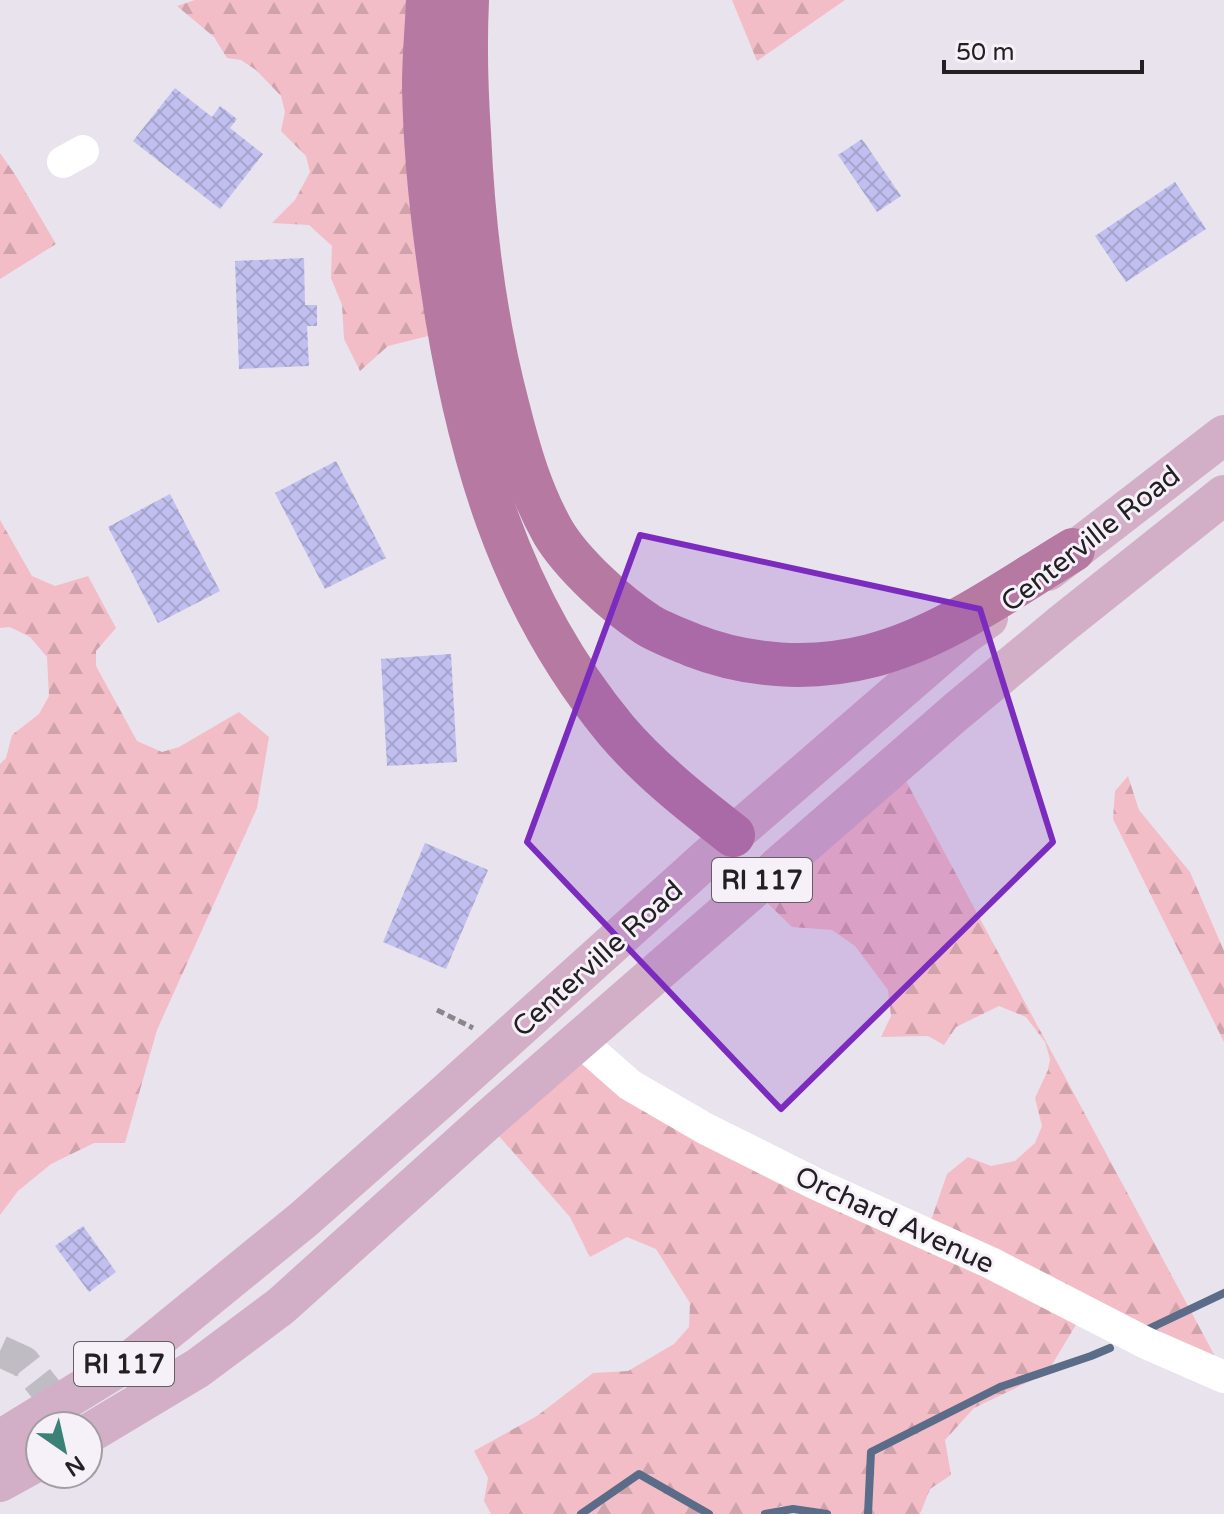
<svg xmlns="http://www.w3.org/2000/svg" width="1224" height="1514" viewBox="0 0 1224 1514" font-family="'Varela Round',sans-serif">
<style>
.forest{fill:url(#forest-firs)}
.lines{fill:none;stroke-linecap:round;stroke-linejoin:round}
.stream{stroke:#5b6c89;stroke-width:8}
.building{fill:url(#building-cross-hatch)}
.minor-tunnel{stroke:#c0bcc4;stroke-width:32;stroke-dasharray:32 16;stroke-linecap:butt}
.path{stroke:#8a868c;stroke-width:5;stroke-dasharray:8 4;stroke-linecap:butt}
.minor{stroke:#fff;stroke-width:32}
.major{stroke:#d3afc7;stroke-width:40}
.highway{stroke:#b679a2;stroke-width:44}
.marked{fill:#7b2cbf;fill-opacity:0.2;stroke:#7b2cbf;stroke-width:6;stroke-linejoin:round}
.labels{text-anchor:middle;stroke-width:6;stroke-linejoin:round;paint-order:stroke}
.shield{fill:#f6f0f9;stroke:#625e63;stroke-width:2}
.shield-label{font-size:26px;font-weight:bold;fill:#222023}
.street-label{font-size:28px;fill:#222023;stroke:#f6f0f9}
</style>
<defs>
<pattern id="forest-firs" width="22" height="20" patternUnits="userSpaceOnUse" patternTransform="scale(2)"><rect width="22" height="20" fill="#f3bdc7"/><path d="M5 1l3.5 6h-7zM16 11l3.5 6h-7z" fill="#d0a2ab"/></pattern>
<pattern id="building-cross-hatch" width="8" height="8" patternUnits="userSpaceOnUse" patternTransform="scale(2)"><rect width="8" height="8" fill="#c1bfef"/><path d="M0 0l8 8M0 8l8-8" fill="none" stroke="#a6a4cd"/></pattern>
</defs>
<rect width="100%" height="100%" fill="#e8e3ec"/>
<g class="forest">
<path d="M195 0H429L448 331 388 346 360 371 344 339 342 305 331 278 332 246 309 225 272 223 295 200 310 172 306 156 281 131 285 112 281 96 256 70 241 60 227 58 214 37 177 6Z"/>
<path d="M732 0H845L757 61Z"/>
<path d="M0 153 16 176 56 244 0 279Z"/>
<path d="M0 520 32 576 55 586 88 576 116 628 96 651V666L137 741 162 752 179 747 239 712 269 737 257 808 157 1030 125 1143H94L51 1164 18 1191 0 1215V764L6 758 12 735 39 714 49 696 47 657 30 637 10 627 0 628Z"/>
<path d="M898 766 1224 1373 1080 1318 1047 1373 974 1408 945 1440 951 1475 930 1489 920 1514H823L819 1512 781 1506 761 1514H491L484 1501 488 1478 474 1451 537 1416 593 1373 628 1371 674 1344 689 1327 690 1303 656 1249 627 1237 590 1257 570 1217 491 1127 578 1047 927 1232 947 1174 968 1157 991 1166 1015 1161 1035 1143 1042 1126 1035 1098 1048 1070 1050 1059 1045 1042 1026 1017 999 1006 956 1027 944 1045 928 1036 881 1037 891 1016 888 990 855 946 832 930 792 927 756 892Z"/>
<path d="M1128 776 1139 810 1190 872 1224 951V1042L1113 819 1115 791Z"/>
</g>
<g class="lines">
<g class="stream">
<path d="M1142 1332 1224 1293"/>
<path d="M581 1514 639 1474 709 1514"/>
<path d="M765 1514 793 1509 827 1514"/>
<path d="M868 1514 871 1452 1000 1387 1091 1356 1110 1348"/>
</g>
</g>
<g class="building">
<path d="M175 88 212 117 220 106 237 119 230 128 263 154 220 209 133 141Z"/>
<path d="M862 139 901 196 877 212 838 155Z"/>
<path d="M1175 182 1206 229 1126 282 1095 236Z"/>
<path d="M304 258 305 305H317V326H307L309 366 239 369 235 261Z"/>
<path d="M336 461 386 558 325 589 275 493Z"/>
<path d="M170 494 220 591 158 623 108 527Z"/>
<path d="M451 654 457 762 387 766 381 659Z"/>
<path d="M425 843 488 870 446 969 383 942Z"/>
<path d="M83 1226 116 1272 89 1292 55 1246Z"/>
</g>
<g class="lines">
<path class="minor-tunnel" d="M0 1351 24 1362 58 1405"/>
<path class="path" d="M437 1010 473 1028"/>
<g class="minor">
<path d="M63 162 83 151"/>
<path d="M580 1041 630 1085 706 1129 816 1184 991 1263 1146 1343 1224 1377"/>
</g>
<g class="major">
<path d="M1048 571 1224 435"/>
<path d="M88 1434 198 1368 281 1306 491 1117 957 711 1062 624 1224 495"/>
<path d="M0 1440 135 1357 304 1219 440 1099 733 835 964 635 988 618"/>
<path d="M0 1482 40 1460"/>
</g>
<g class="highway">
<path d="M428 0C427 28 424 57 424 85 425 151 432 218 442 284 466 448 508 600 616 730 650 770 692 803 733 835"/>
<path d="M467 0C465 44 466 89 469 133 473 226 484 318 508 408 519 452 531 493 553 532 572 564 617 605 648 625 661 633 678 639 692 645 748 667 812 671 870 656 944 637 1008 589 1073 550"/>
</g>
</g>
<path class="marked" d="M640 535 980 609 1053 842 781 1109 527 842Z"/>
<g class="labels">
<g class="shield">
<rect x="712" y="858" width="100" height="44" rx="6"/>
<rect x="74" y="1342" width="100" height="44" rx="6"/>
</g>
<g class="shield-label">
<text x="762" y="889">RI 117</text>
<text x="124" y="1373">RI 117</text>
</g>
<g class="street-label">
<text transform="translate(1090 538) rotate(-38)" y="10">Centerville Road</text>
<text transform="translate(597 958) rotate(-42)" y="10">Centerville Road</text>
<text transform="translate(895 1219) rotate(25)" y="10">Orchard Avenue</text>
</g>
</g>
<g transform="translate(64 1450) rotate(146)"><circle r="38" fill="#f6f0f9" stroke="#a19da3" stroke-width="2"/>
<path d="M0-6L14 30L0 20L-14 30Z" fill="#3b8177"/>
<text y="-12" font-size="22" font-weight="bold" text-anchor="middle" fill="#222023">N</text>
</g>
<path d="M944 60v12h198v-12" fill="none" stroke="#222023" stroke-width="4"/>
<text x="956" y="60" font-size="24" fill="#222023" stroke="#f6f0f9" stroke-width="6" paint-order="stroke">50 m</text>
</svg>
